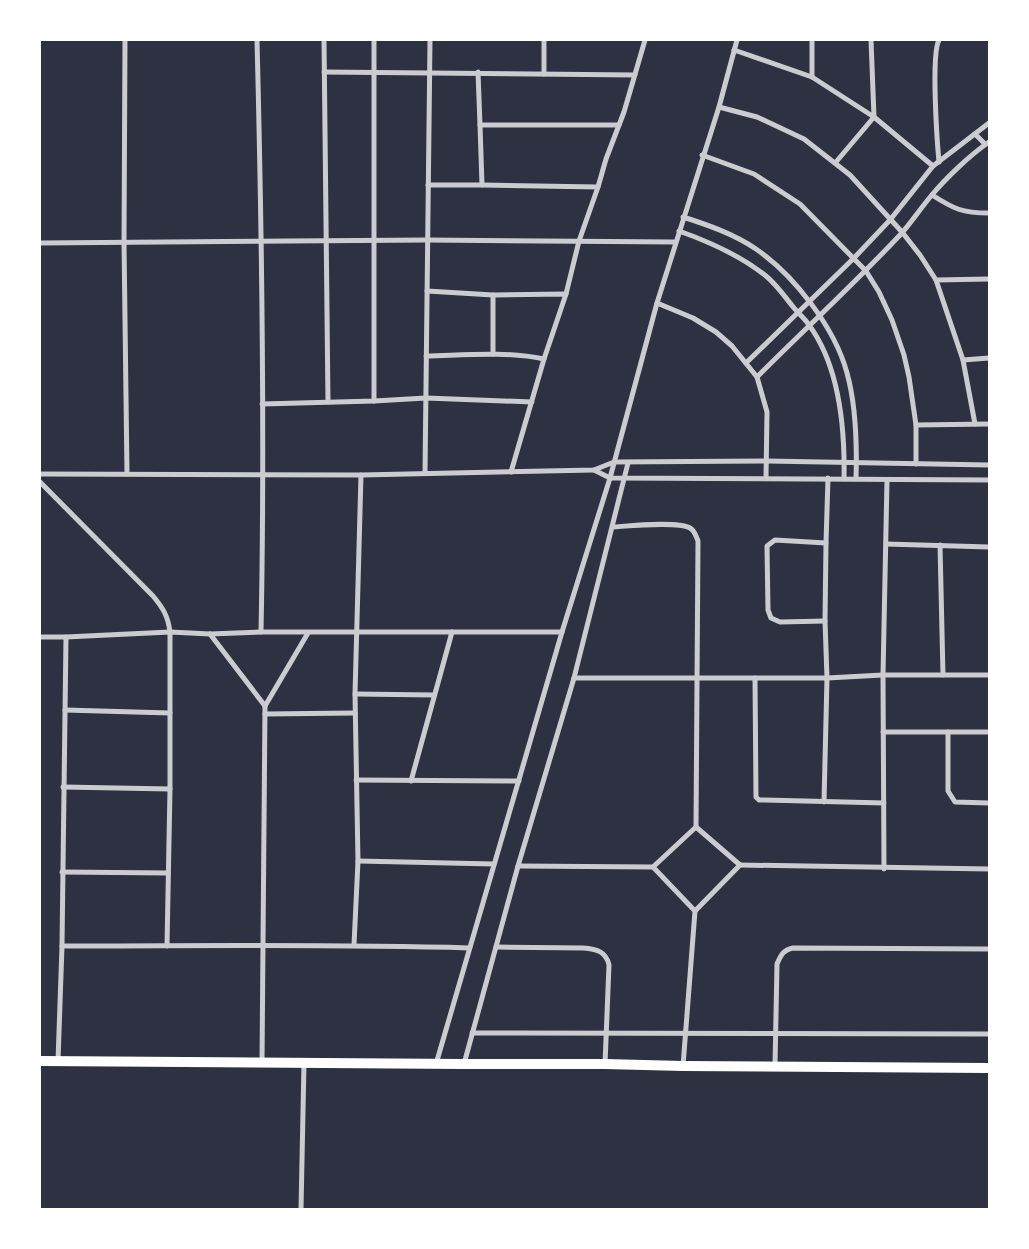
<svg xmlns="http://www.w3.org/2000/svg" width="1029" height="1249" viewBox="0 0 1029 1249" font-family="'Fira Sans Condensed',sans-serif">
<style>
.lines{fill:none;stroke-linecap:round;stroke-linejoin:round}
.minor{stroke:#caccd0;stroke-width:5}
.primary{stroke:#fff;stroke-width:10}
</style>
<rect width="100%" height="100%" fill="#2d3142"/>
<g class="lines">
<g class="minor">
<path d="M125 40 124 242 127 474"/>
<path d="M257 40C262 237 265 435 261 632"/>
<path d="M324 40 328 402"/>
<path d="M544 40V74"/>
<path d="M812 40V77"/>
<path d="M734 50 812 77 874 117 933 166"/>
<path d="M324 72 635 75"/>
<path d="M478 72 480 125H619"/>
<path d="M719 107 757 117 804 139 850 175 902 232 920 255 936 280 963 360 975 424"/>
<path d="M975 134 985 144"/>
<path d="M702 155 754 174 800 204 866 271 879 292 892 320 904 355 909 377 916 425V464"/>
<path d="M836 162 874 117 871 40"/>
<path d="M939 162C937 141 931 54 939 40"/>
<path d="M428 185H482L480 125"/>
<path d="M482 185 598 187"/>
<path d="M932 195C954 209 962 213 989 213"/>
<path d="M683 217C708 225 734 234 756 249 794 275 835 328 847 373 856 405 857 446 856 479"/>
<path d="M679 231C710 242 740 255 766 276 777 285 785 297 794 308 799 314 805 319 809 325 840 367 845 428 844 479"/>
<path d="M40 243 427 240 675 242"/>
<path d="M936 280 989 279"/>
<path d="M566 294 579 241 598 187 606 159 624 112 645 40"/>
<path d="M493 295V354"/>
<path d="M657 303 693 318 716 332 732 346 757 377 767 412 766 478"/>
<path d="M426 356C466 355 505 351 544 359L566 294 493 295 427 291"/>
<path d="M963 360 989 358"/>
<path d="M746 363 854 258 890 220 933 166 989 123"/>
<path d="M757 377C805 329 854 284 900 235 911 223 920 209 931 196 946 178 970 155 989 142"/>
<path d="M374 401V40"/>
<path d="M262 404 374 401 426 398 532 402"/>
<path d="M916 425 989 424"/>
<path d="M594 470 610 478 989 480"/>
<path d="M511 472 544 359"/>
<path d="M425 473 430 40"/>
<path d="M40 474 361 475 594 470 614 462 767 461 989 465"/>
<path d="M40 482 153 596C163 608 168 616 170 632V789L167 946"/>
<path d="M613 527C629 526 677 521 690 528 695 531 696 536 698 541L696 827 653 867 695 911"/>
<path d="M886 544 989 547"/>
<path d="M940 545 943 675"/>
<path d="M825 621 780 622 771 618 768 610 767 546 775 540 826 543"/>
<path d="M210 634 265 706"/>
<path d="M40 637H66L170 632 210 634 261 632H562"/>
<path d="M574 678H827L883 675H989"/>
<path d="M755 678 756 797 759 800H765L884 803"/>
<path d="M355 694 434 695"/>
<path d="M65 710 170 713"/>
<path d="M265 714 355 713"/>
<path d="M883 732H989"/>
<path d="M948 732V791L955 802 989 803"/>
<path d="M356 780 519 781"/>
<path d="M411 781 452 632"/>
<path d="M63 787 170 789"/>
<path d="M824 802 827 678 825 621 826 543 828 478"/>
<path d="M358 861 494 864"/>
<path d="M740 865 989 869"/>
<path d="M518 866 653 867"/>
<path d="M884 869 883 675 887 480"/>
<path d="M62 872 168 873"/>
<path d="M354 945 358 861 355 694 361 475"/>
<path d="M62 946C198 946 333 944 469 948"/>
<path d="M496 947 583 948C596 949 606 951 609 965L605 1064"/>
<path d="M472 1033 989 1034"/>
<path d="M58 1061 62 946 66 637"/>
<path d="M262 1063 265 706 308 633"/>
<path d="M436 1064 562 632 610 478 657 303 719 107 737 40"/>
<path d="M464 1064 518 866 574 678 628 463"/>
<path d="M683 1066 695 911 740 865 696 827"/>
<path d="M775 1066 777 964C781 955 783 950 793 948L989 949"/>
<path d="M301 1209 304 1063"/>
</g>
<path class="primary" d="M40 1061 463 1064H605L683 1066 989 1068"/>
</g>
<rect width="1029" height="1249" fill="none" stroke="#ffffff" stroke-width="82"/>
</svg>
